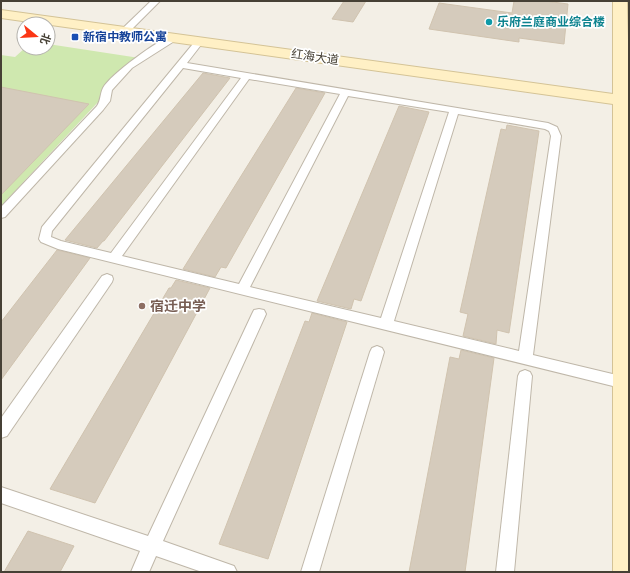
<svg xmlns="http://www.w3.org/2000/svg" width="630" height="573" viewBox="0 0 630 573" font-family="'Alegreya Sans','Noto Sans SC',sans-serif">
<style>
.green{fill:#cfe8af}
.building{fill:#d5cbbc;stroke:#d0c3af}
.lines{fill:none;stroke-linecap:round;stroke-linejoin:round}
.lane-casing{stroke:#bfb7a9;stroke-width:2}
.secondary-casing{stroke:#d4c396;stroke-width:2}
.lane{fill:#fff;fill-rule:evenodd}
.secondary{fill:#fff0c5;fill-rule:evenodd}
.culture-dot{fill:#0f9aa8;stroke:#fff;stroke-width:1.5}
.transit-dot{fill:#1a4fb4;stroke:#fff;stroke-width:1.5}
.education-dot{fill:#8d6e63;stroke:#fff;stroke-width:1.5}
.labels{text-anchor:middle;stroke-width:3.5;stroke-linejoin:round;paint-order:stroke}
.far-culture-label{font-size:12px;font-weight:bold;fill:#0d838f;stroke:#fff;text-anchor:start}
.far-transit-label{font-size:12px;font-weight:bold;fill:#164399;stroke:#fff;text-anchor:start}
.far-street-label{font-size:12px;fill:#464035;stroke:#fff}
.education-label{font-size:14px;font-weight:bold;fill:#785e54;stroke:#fff;text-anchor:start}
</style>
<rect width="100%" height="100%" fill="#f3efe6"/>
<path class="green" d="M48 44 146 59 127 71 1 206V55L15 57 25 48H48Z"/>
<g class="building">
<path d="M344 1H366L353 22 332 19Z"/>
<path d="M514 1H545L568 4 564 44 519 38V42L429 29 439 3 512 13Z"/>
<path d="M203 73 230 78 104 241H103L97 248 65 240Z"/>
<path d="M1 87 89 104 1 195Z"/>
<path d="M296 88 325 93 226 268 221 267 215 277 183 269Z"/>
<path d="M399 106 429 112 361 301 354 299 351 309 317 301Z"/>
<path d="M507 125 539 131 509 333 497 330 496 344 463 336 468 314 460 312 501 129 506 130Z"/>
<path d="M57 250 90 258 1 380V322Z"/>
<path d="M176 280 210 288 95 503 50 489 169 288H171Z"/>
<path d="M312 313 347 322 268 559 219 544 305 321 309 322Z"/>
<path d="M461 350 494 358 465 572H409L450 357 459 359Z"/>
<path d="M28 531 74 546 60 572H4Z"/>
</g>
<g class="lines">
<defs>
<g id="lane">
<path d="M151 1H160L128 33H122L121 31 122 29Z"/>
<path d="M173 35 177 38 176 40 132 68 112 90 110 101 103 110 5 217 1 218V207L97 106C101 100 100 94 103 88 110 75 159 39 173 35Z"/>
<path d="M200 38 204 41 187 63 548 123 557 127 561 136 533 355 625 377 629 378V388L625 389 58 249 41 242 39 239 42 227 197 39ZM183 68 241 78 111 253 61 241 51 237 52 231ZM249 79 340 94 239 284 122 256ZM348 96 449 112 381 318 250 287ZM458 114 545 129 549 131 551 136 519 351 394 321Z"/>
<path d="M107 274 112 276 113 279 112 282 7 436 1 438V418L102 276Z"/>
<path d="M259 309 264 310 266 314 163 541 234 566 237 572H202L156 556 149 572H131L140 551 1 503V487L148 536 252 314 254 310Z"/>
<path d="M377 346 382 348 384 352 319 572H301L370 352 372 348Z"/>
<path d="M525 370 530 372 532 376 514 572H496L518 376 520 372Z"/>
</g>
<path id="secondary" d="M613 1H627L629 80V572H613V104L1 18V10L613 94Z"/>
</defs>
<use href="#lane" class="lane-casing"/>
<use href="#secondary" class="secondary-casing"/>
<use href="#lane" class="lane"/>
<use href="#secondary" class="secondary"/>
</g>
<circle class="culture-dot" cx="489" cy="22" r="4"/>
<rect class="transit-dot" x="71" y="33" width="8" height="8" rx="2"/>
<circle class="education-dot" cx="142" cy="306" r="4"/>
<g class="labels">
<g class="far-culture-label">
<text x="497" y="26">乐府兰庭商业综合楼</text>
</g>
<g class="far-transit-label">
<text x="83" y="41">新宿中教师公寓</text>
</g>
<g class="far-street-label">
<text transform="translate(315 57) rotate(8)" y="4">红海大道</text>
</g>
<g class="education-label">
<text x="150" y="311">宿迁中学</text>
</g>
</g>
<rect width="630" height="573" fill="none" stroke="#464035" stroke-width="4"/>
<g transform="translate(36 36) rotate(108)"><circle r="19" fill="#ffffff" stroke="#b5b3ae"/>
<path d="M0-3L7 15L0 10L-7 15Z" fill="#fb3615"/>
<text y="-6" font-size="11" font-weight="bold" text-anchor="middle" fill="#464035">北</text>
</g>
</svg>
